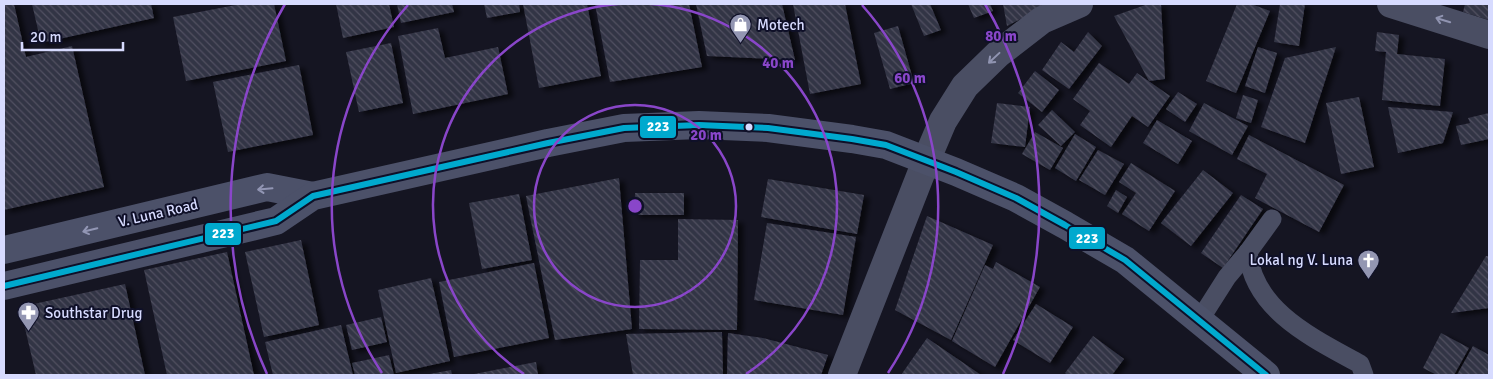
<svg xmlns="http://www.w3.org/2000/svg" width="1493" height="379" viewBox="0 0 1493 379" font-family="Signika,sans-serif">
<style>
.building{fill:url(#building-back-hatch);filter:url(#shadow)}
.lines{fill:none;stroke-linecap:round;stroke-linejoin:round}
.lane{stroke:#4a4e63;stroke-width:19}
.street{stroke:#4a4e63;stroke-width:28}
.secondary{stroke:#4c5169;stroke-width:28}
.bus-1-casing{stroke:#0f1028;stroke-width:10}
.bus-1{stroke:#00a9ce;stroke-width:6}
.oneway{stroke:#9094b1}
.oneway2{stroke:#9296b4}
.ring{fill:none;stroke:#8946c9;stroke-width:2.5}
.bus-dot{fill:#d7dbff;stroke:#0f1028;stroke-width:2}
.labels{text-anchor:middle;stroke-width:4;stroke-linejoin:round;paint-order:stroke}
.poi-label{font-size:15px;fill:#d7dbff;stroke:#0f1028;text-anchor:start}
.street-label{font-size:15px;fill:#d7dbff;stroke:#0f1028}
.centre{fill:#8946c9;stroke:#0f1028;stroke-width:2.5}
.ring-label{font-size:15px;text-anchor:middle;font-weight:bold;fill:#8946c9;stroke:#0f1028;stroke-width:4;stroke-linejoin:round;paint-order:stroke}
.line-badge{stroke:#0f1028;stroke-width:2}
.badge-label{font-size:14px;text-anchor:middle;font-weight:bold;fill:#fff}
</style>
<defs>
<pattern id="building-back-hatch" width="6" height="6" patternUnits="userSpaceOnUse" patternTransform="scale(1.25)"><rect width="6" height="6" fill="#333445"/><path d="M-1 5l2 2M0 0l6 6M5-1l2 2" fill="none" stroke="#505161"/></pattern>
<filter id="shadow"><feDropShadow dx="5.5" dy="3" stdDeviation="2.5" flood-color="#0009"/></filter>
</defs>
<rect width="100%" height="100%" fill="#151522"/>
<g class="building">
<path d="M4 4H14L26 57 72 46 104 187 4 210Z"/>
<path d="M32 4H151L154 18 41 43Z"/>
<path d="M241 4H274L286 61 186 81 173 17Z"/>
<path d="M336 4H389L394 27 343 38Z"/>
<path d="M397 4H452L454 12 401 23Z"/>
<path d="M484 4H519L520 12 487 18Z"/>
<path d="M523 4H587L601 76 539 88Z"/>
<path d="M595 4H689L702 67 610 82Z"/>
<path d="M696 4H782L795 60 707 56Z"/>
<path d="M793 4H845L861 84 810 94Z"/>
<path d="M911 4H930L941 30 924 36Z"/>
<path d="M968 4H990L993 11 974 18Z"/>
<path d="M1003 4H1041L1042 8 1007 26Z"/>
<path d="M1148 4H1161L1165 79 1149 81 1114 16Z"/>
<path d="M1237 4H1251L1270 11 1236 93 1206 81Z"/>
<path d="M1280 4H1305L1299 46 1274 42Z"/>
<path d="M1465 4H1489V20L1463 12Z"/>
<path d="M898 26 914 83 890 89 874 33Z"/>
<path d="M438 28 445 58 498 47 508 94 413 114 398 36Z"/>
<path d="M1088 32 1102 46 1069 89 1042 70 1061 42 1074 52Z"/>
<path d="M1377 32 1399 35 1397 54 1445 59 1440 106 1382 100 1386 52 1375 51Z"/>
<path d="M391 43 403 103 359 112 346 52Z"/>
<path d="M1258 47 1277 53 1265 93 1245 86Z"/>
<path d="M1336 47 1305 143 1261 127 1285 58Z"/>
<path d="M1099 63 1129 84 1137 73 1170 96 1148 127 1132 116 1111 147 1080 125 1090 111 1073 99Z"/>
<path d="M299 65 313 135 228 152 213 82Z"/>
<path d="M1035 71 1059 90 1042 112 1018 93Z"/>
<path d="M1178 92 1197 104 1185 122 1166 109Z"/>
<path d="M1243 95 1258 100 1251 123 1236 118Z"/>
<path d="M1359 97 1374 167 1341 174 1326 103Z"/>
<path d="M997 103 1030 107 1025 147 991 143Z"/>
<path d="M1204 103 1248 126 1232 155 1189 131Z"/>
<path d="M1388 107 1453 112 1443 143 1398 153Z"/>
<path d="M1052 110 1075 132 1061 146 1038 125Z"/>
<path d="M1489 113V139L1461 145 1456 126 1470 123 1468 118Z"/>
<path d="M1157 120 1192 141 1178 164 1143 143Z"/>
<path d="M1035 132 1063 148 1050 170 1022 154Z"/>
<path d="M1075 134 1096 147 1076 181 1055 168Z"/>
<path d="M1249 135 1344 185 1319 232 1255 198 1267 174 1237 159Z"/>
<path d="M1098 150 1124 164 1105 195 1079 180Z"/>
<path d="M1131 163 1175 191 1149 231 1122 214 1136 193 1119 182Z"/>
<path d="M1203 170 1233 193 1191 246 1161 223Z"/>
<path d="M619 178 632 329 555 340 526 196Z"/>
<path d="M768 179 864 195 857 234 761 217Z"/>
<path d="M1116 190 1127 197 1118 213 1107 206Z"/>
<path d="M635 193H684V215H634Z"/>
<path d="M519 194 532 260 482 269 469 203Z"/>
<path d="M1241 195 1263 209 1223 268 1201 253Z"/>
<path d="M927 216 993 245 951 340 895 310Z"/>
<path d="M678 219 738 220 737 330 639 329 640 260H678Z"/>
<path d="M767 223 856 237 843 315 754 300Z"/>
<path d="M301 240 319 325 264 337 245 252Z"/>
<path d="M227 252 254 375H167L144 270Z"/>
<path d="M1486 256H1489V308L1451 313Z"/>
<path d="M996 262 1040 287 995 367 952 341 985 265 993 269Z"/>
<path d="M534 263 549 338 454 357 439 282Z"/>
<path d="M431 278 450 361 396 373 378 290Z"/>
<path d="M125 284 145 375H36L20 307Z"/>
<path d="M1036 304 1073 327 1050 363 1013 340Z"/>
<path d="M381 317 387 342 352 350 346 325Z"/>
<path d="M341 325 353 375H273L265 342Z"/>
<path d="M722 332 723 375H633L626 334Z"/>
<path d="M728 333 763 338 828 355 821 375H727Z"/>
<path d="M1441 333 1469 348 1454 375H1437L1423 368Z"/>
<path d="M1093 336 1124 359 1112 375H1067L1065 373Z"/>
<path d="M927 338 981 375H901Z"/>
<path d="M1473 346 1489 355V375H1457Z"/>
<path d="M389 355 394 375H355L352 363Z"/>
<path d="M536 362 538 375H474V374Z"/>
<path d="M451 370 452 375H430V374Z"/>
</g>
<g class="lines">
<g class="lane">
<path d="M1248 252C1253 311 1315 339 1360 364L1364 375"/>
<path d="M1199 321 1227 277 1248 252 1272 219"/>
</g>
<g class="street">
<path d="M1391 4 1489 35"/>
<path d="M842 375 926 161 943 121 965 86 998 54 1042 20 1079 4"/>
</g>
<g class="secondary">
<path d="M4 250 267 187 313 196"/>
<path d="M4 286 276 221 313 196 548 143 624 128 699 125 768 128 852 139 886 145 956 172 1016 198 1065 225 1125 260 1266 375"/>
</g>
<defs>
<path id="bus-1" d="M4 286 276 221 313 196 548 143 624 128 699 125 768 128 852 139 886 145 956 172 1016 198 1065 225 1125 260 1266 375"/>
</defs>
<use href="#bus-1" class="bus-1-casing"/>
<use href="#bus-1" class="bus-1"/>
</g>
<defs><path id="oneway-shaft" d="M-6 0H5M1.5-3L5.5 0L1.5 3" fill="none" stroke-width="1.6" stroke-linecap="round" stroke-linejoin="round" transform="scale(1.25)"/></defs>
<g class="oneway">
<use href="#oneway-shaft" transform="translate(1443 20) rotate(-163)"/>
<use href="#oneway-shaft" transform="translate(994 58) rotate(137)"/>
</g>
<g class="oneway2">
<use href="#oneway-shaft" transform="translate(265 189) rotate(175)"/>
<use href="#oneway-shaft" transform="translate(90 230) rotate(167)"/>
</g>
<g class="ring">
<circle cx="635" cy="206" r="101"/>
<path d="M524 374A202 202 0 1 1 746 374"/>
<path d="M382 373A303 303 0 0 1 408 5M862 5A303 303 0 0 1 888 373"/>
<path d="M267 374A404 404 0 0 1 285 4M985 4A404 404 0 0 1 1003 374"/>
</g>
<defs>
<symbol id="shop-pin" viewBox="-11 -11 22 30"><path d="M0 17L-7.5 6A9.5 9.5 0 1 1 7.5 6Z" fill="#9396b2" stroke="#0f1028"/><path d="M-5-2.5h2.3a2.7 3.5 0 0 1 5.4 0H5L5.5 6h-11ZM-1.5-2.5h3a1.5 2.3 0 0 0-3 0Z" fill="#fff"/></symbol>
<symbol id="church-pin" viewBox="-11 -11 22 30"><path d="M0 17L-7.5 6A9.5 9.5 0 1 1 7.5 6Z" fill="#9396b2" stroke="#0f1028"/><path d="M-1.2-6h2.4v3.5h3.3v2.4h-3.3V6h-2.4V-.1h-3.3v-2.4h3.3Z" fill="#fff"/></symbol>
<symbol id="pharmacy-pin" viewBox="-11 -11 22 30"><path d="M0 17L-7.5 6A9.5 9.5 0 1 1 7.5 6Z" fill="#9396b2" stroke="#0f1028"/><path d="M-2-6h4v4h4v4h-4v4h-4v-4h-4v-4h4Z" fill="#fff"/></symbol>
</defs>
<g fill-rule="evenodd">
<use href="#shop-pin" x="728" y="12" width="25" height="34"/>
<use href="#church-pin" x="1356" y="248" width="25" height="34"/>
<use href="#pharmacy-pin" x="16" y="300" width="25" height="34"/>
</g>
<circle class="bus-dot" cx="749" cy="127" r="4.5"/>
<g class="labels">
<g class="poi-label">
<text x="757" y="30">Motech</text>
<text x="1353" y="265" text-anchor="end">Lokal ng V. Luna</text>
<text x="45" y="318">Southstar Drug</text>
</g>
<g class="street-label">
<text transform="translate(158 213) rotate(-13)" y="5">V. Luna Road</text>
</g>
</g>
<circle cx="635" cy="206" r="8" class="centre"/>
<g class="ring-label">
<text x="1001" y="41">80 m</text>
<text x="778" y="68">40 m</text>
<text x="910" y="83">60 m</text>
<text x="706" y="140">20 m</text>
</g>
<g class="line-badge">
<rect x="639" y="115" width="38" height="24" rx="5" fill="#00a9ce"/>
<rect x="204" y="222" width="38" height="24" rx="5" fill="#00a9ce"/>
<rect x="1068" y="226" width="38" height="24" rx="5" fill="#00a9ce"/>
</g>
<g class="badge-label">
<text x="658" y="131">223</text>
<text x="223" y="238">223</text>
<text x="1087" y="243">223</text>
</g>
<rect width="1493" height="379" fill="none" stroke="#d7dbff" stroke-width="10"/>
<path d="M22 42v8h101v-8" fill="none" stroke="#d7dbff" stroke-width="2.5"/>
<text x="30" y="42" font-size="15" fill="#d7dbff" stroke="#0f1028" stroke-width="4" paint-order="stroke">20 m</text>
</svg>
